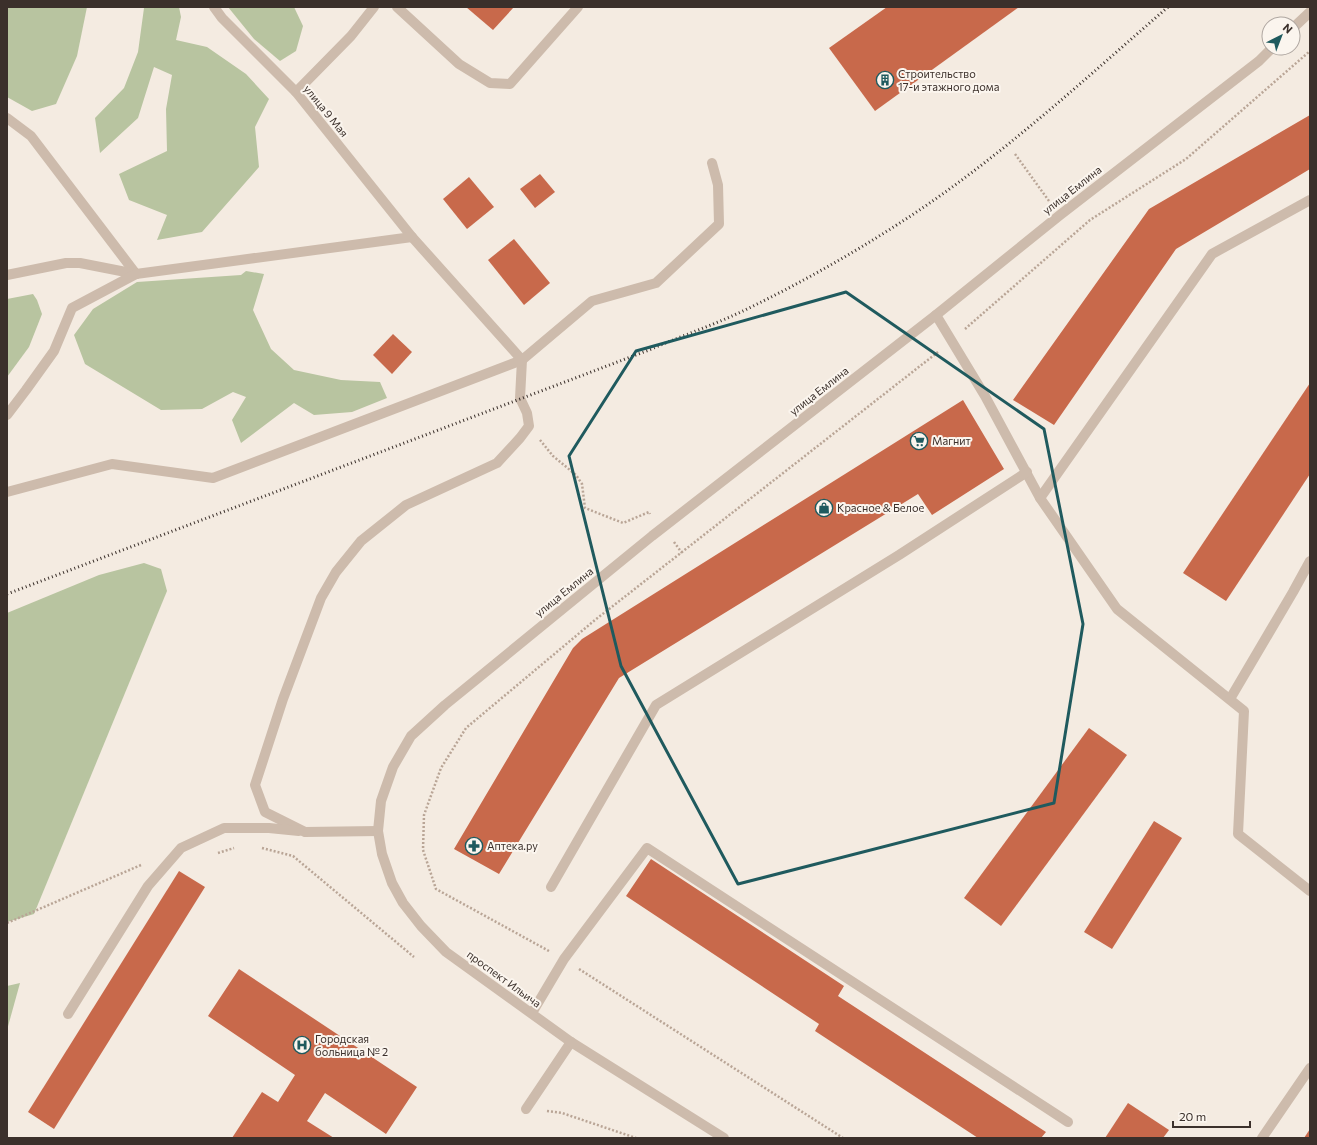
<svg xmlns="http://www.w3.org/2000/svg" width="1317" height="1145" viewBox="0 0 1317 1145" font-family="Commissioner,sans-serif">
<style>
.green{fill:#b8c4a0}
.building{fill:#c8694b}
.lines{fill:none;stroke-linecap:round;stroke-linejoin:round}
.path{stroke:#b9a596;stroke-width:2.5;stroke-dasharray:2 2;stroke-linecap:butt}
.minor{stroke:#cdbbac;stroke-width:10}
.rail{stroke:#3b302b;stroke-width:3;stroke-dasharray:1 3;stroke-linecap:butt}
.marked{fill:none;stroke:#1f5a5e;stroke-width:3;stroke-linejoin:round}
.labels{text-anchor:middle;stroke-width:4;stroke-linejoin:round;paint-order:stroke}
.poi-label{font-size:11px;fill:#3b302b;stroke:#fbf5ee;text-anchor:start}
.street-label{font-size:11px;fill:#3b302b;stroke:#fbf5ee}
</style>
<rect width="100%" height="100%" fill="#f4ebe1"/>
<g class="green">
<path d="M7 7H87L77 56 56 104 32 111 7 97Z"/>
<path d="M143 7H179L181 17 176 40 207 47 246 74 269 99 255 127 259 167 202 232 157 240 167 215 129 200 119 174 167 151 166 109 172 75 154 67 138 118 100 153 95 118 124 88 138 52 144 8Z"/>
<path d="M228 7H294L303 26 296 51 280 61 254 39Z"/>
<path d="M246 271 264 274 253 310 271 349 294 370 341 380 380 382 387 398 352 412 314 415 294 403 241 443 232 420 246 397 233 392 202 409 161 410 85 364 74 335 93 309 137 282 241 275Z"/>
<path d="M33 294 37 300 42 314 29 347 7 377V299Z"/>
<path d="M144 563 161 569 167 591 34 914 7 922V613L99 575Z"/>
<path d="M20 983 7 1030V986Z"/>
</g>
<g class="building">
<path d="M466 7H514L493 30Z"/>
<path d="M887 7H1019L875 111 829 48Z"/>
<path d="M1310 115V169L1176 249 1054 425 1013 400 1149 209Z"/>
<path d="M540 174 555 192 535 208 520 189Z"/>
<path d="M469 177 494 207 467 229 443 199Z"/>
<path d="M514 239 550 283 524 305 488 260Z"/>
<path d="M393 334 412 352 392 374 373 355Z"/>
<path d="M1310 383V474L1226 601 1183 573Z"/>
<path d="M963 400 1004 469 932 515 918 494 619 678 499 874 454 849 573 648 582 639Z"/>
<path d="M1089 728 1127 755 1001 926 964 898Z"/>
<path d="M1154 821 1182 838 1112 949 1084 932Z"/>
<path d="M651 859 844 986 838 996 1046 1132 1041 1138H978L815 1031 819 1024 626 896Z"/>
<path d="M179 871 205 887 54 1129 28 1112Z"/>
<path d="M239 969 417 1087 386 1134 325 1093 307 1121 334 1138H232L262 1092 278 1102 295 1075 208 1016Z"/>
<path d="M1128 1103 1169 1130 1163 1138H1105Z"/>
<path d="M1310 1129V1138H1304Z"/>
</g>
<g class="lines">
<g class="path">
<path d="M1015 154 1049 201"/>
<path d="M965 329 1090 220 1186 159 1310 51"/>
<path d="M540 440 553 456 576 475 582 484 585 508 623 523 649 512 650 514"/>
<path d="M674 542 682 553"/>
<path d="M262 848 293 856 414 957"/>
<path d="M218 853 234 848"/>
<path d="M7 923 141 865"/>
<path d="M549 951 436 889 423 850 424 815 441 768 466 728 595 620 938 352"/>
<path d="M579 969 843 1138"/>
<path d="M547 1111 562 1113 636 1138"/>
</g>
<g class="minor">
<path d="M214 7 222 18 296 92 412 237 522 360 520 398 527 413 529 426 520 438 497 463 406 505 361 541 336 572 321 598 283 699 255 785 265 812 305 832 378 831"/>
<path d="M397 7 459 64 490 83 510 84 578 7"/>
<path d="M1293 28 1310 12"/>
<path d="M296 92 351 36 374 7"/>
<path d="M7 118 31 136 136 274 412 237"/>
<path d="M7 275 66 263H80L136 274"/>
<path d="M936 315 985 396 1040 498 1117 609 1244 711 1238 834 1310 891"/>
<path d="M7 415 26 390 54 351 72 308 136 274"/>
<path d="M7 492 112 464 213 478 522 360 592 301 656 283 719 224 718 185 712 163"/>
<path d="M1040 498 1212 254 1310 200"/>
<path d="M1230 699 1293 592 1310 561"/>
<path d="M551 887 656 705 899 555 1027 472"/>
<path d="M532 1013 564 959 647 848 1068 1122"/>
<path d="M68 1014 148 886 181 848 224 828H269L299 831"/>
<path d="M526 1109 571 1042"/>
<path d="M724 1138 571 1042 446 952 421 926 403 903 392 883 382 854 378 831 381 801 393 767 411 736 445 705 652 536 936 315 1060 215 1259 61 1272 48"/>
<path d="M1262 1138 1310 1068"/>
</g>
<path class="rail" d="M7 594 649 350C681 336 714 325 745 310 803 282 859 250 912 215 1004 154 1085 79 1168 7"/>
</g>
<path class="marked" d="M846 292 1044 429 1083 624 1054 803 738 884 621 666 569 456 636 351Z"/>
<defs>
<symbol id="building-ring" viewBox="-11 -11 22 22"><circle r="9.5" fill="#fbf5ee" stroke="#1f5a5e" stroke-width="1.5"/><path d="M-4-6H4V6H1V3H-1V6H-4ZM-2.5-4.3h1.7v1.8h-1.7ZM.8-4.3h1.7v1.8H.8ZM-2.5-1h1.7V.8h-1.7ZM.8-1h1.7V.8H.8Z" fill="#1f5a5e"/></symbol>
<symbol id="supermarket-ring" viewBox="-11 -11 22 22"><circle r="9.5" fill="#fbf5ee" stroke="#1f5a5e" stroke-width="1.5"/><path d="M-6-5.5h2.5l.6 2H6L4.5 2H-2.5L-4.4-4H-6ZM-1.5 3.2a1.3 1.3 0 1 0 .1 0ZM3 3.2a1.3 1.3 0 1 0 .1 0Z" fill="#1f5a5e"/></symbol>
<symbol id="shop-ring" viewBox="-11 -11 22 22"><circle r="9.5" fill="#fbf5ee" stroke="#1f5a5e" stroke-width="1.5"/><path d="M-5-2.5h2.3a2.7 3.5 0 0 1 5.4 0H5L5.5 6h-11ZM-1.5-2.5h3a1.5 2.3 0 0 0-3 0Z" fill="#1f5a5e"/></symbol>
<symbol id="pharmacy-ring" viewBox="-11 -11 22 22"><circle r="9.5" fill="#fbf5ee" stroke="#1f5a5e" stroke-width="1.5"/><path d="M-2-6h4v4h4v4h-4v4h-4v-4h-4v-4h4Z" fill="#1f5a5e"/></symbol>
<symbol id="hospital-ring" viewBox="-11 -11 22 22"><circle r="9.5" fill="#fbf5ee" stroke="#1f5a5e" stroke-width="1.5"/><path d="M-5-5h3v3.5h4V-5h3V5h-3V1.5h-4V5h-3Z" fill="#1f5a5e"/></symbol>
</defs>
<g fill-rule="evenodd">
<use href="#building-ring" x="875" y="70" width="20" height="20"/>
<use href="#supermarket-ring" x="909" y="431" width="20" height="20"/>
<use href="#shop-ring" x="814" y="498" width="20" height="20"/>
<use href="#pharmacy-ring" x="464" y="836" width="20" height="20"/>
<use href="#hospital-ring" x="292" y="1035" width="20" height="20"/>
</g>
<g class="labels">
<g class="poi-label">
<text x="898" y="78">Строительство<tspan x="898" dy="13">17-и этажного дома</tspan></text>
<text x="932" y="445">Магнит</text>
<text x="837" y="512">Красное &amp; Белое</text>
<text x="487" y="850">Аптека.ру</text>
<text x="315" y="1043">Городская<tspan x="315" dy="13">больница № 2</tspan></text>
</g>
<g class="street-label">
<text transform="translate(326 111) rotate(51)" y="4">улица 9 Мая</text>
<text transform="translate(1072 190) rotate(-38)" y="4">улица Емлина</text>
<text transform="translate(819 391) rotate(-38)" y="4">улица Емлина</text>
<text transform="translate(564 592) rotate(-39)" y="4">улица Емлина</text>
<text transform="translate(504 979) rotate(36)" y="4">проспект Ильича</text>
</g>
</g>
<rect width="1317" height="1145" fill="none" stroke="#3b302b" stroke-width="16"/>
<g transform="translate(1281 36) rotate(42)"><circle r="19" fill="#fbf5ee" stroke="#aea6a0"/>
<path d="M0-3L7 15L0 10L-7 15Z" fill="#1f5a5e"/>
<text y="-6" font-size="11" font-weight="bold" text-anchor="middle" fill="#3b302b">N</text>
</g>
<path d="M1173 1121v6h77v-6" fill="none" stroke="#3b302b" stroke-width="2"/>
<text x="1179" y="1121" font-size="12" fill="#3b302b" stroke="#fbf5ee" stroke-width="3" paint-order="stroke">20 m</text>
</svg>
